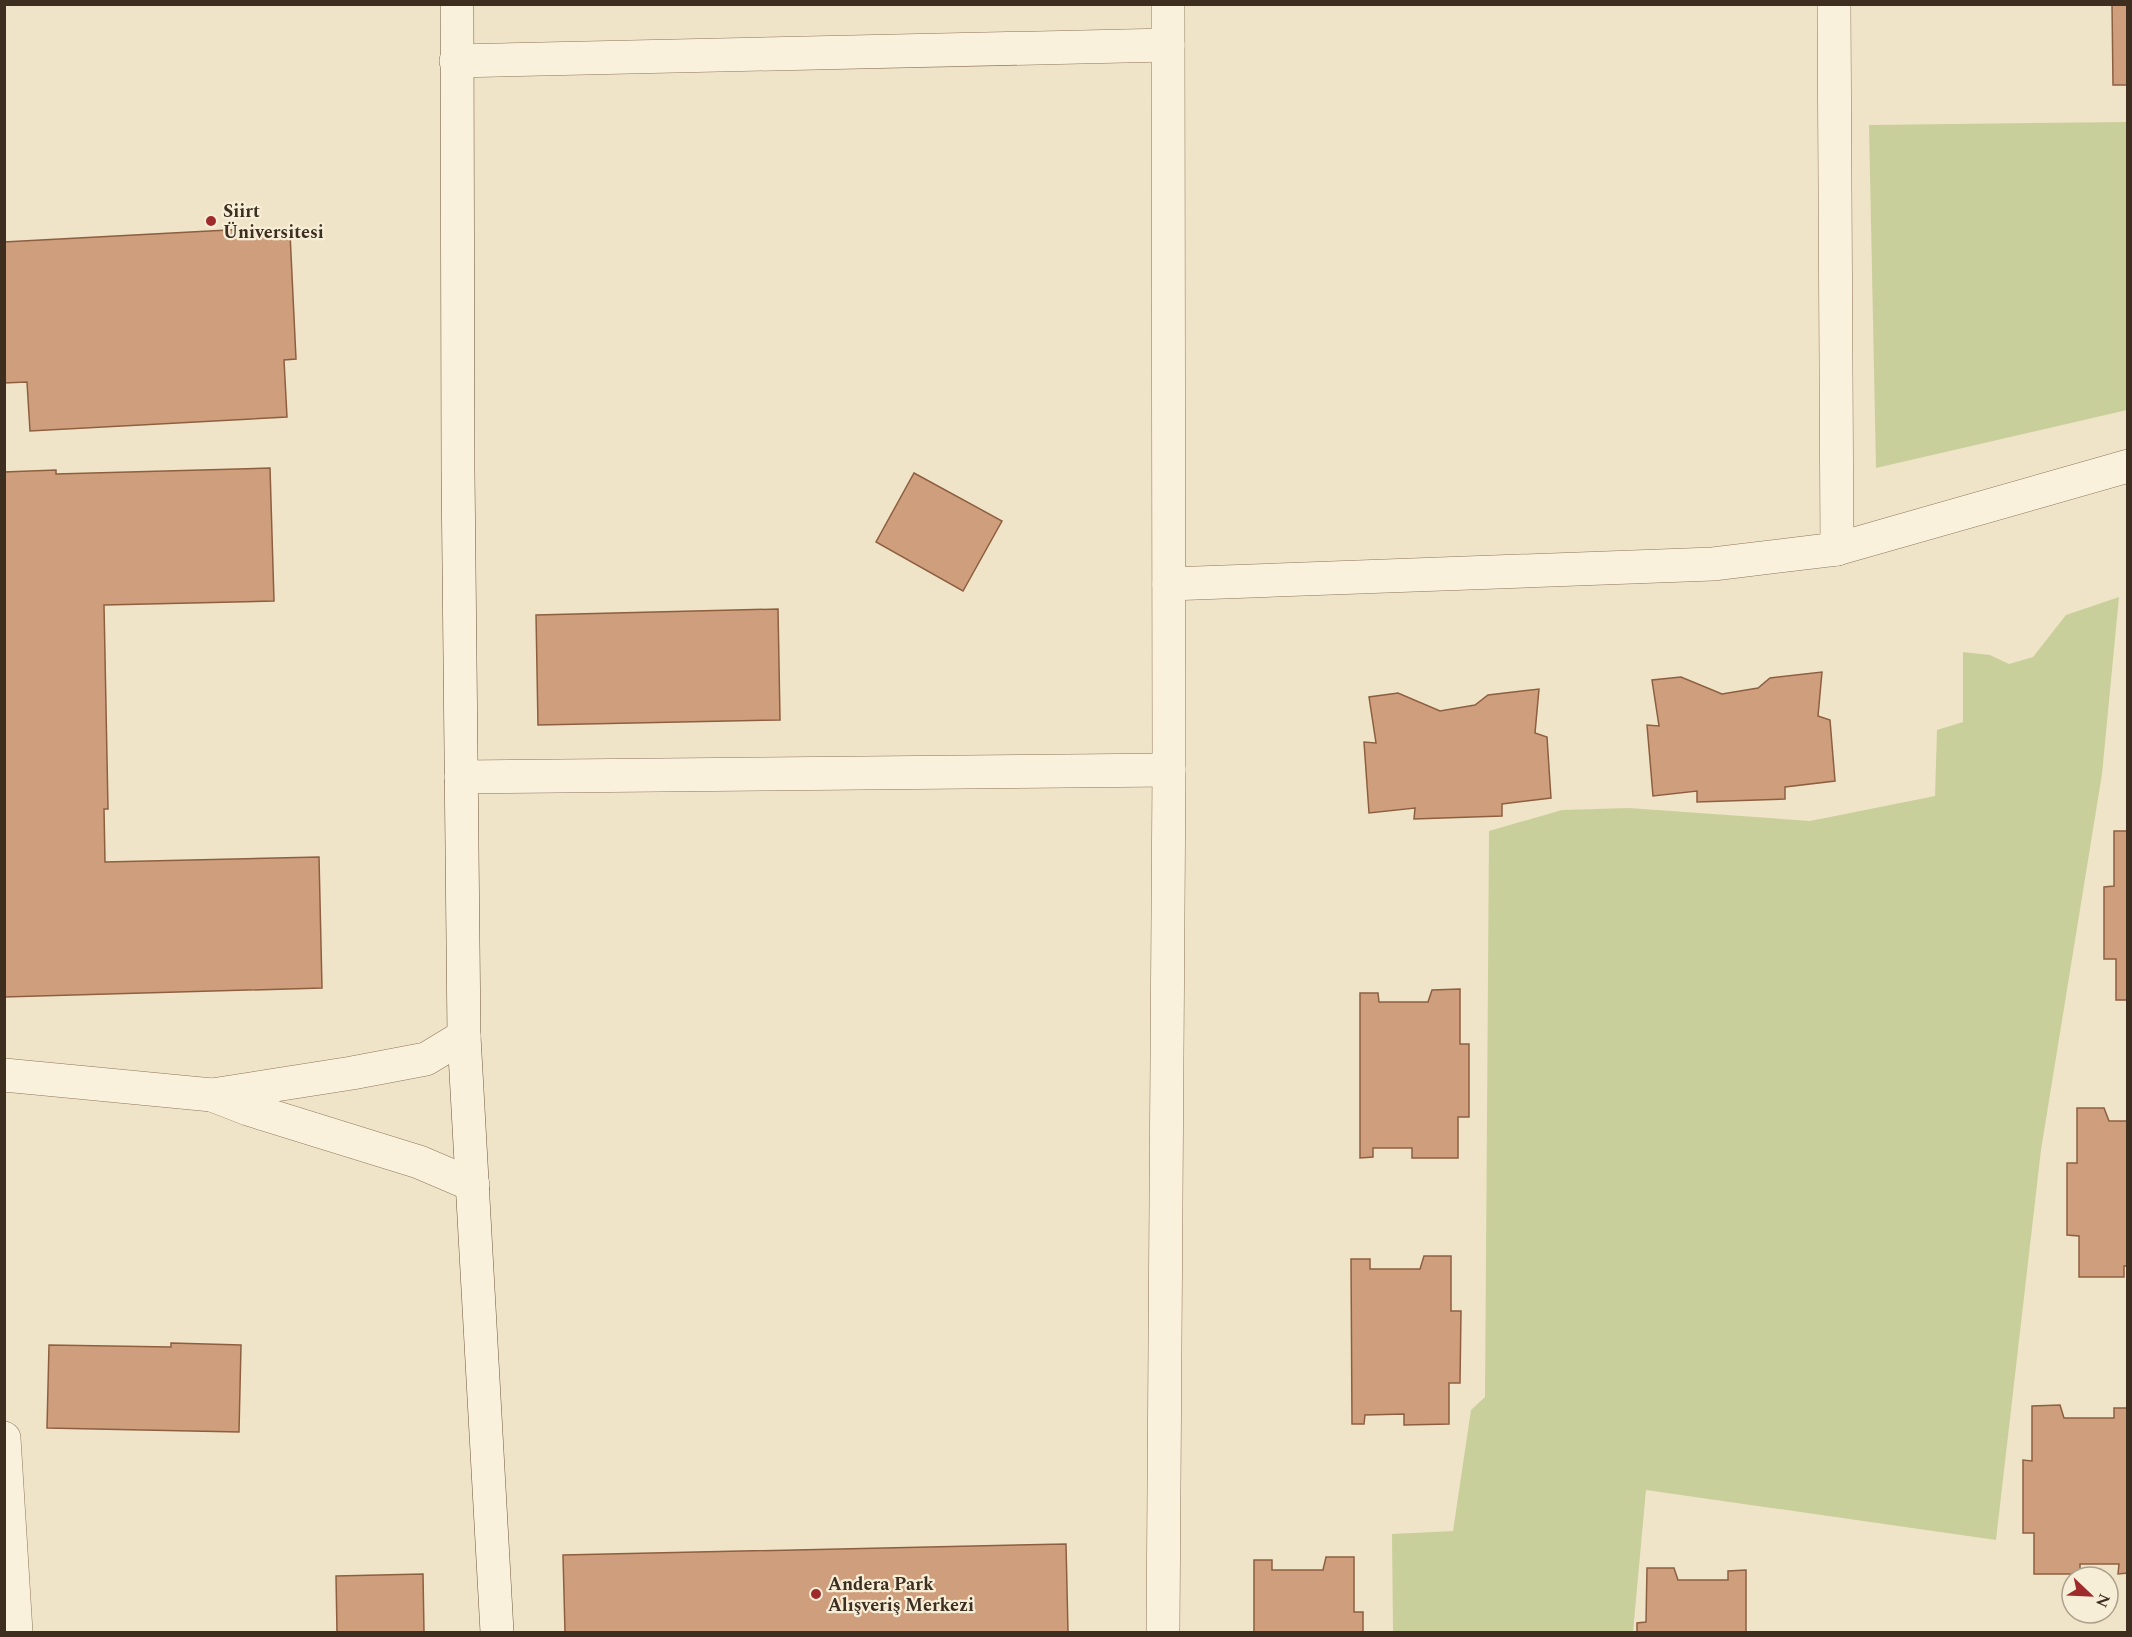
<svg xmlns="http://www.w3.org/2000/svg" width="2132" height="1637" viewBox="0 0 2132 1637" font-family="Spectral,serif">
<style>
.green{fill:#c9cf9b}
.building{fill:#cf9f7d;stroke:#8d5f41;stroke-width:1.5}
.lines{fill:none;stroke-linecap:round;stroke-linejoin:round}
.street-casing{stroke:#8d765c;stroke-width:34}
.secondary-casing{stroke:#6f573f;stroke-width:34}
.street{stroke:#faf1dc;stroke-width:33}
.secondary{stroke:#faf1dc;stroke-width:33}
.poi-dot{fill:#9e2a2b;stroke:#f7eed8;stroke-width:2}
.labels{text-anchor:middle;stroke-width:4.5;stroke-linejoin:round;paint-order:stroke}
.poi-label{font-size:18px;font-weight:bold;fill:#3d2e20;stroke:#f7eed8;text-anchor:start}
</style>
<rect width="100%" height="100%" fill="#f0e4c8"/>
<g class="green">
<path d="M2127 122V410L1876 468 1869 125Z"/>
<path d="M2119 597 2102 774 2041 1150 1996 1540 1646 1490 1633 1632H1393L1392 1534 1453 1531 1471 1410 1485 1397 1489 831 1562 810 1629 808 1810 821 1935 796 1937 730 1963 722V652L1990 655 2009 664 2033 657 2066 615Z"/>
</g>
<g class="building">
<path d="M2112 4H2128V85H2113Z"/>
<path d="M265 228 266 234 290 233 296 359 284 360 287 417 30 431 27 382 4 383V242Z"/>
<path d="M270 468 274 601 104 605 108 809H104L105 862 319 857 322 988 4 997V472L56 470V474Z"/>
<path d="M914 473 1002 521 963 591 876 542Z"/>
<path d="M778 609 780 720 538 725 536 615Z"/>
<path d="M1822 672 1818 716 1830 720 1835 781 1785 787V799L1697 802V791L1653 796 1647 725 1659 726 1652 680 1681 677 1722 694 1758 688 1770 678Z"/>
<path d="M1539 689 1535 733 1547 737 1551 798 1502 804V816L1414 819 1415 808 1369 813 1364 742 1376 743 1369 697 1398 693 1440 711 1475 705 1488 695Z"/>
<path d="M2114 831H2128V1000H2116V959H2104V887L2114 886Z"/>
<path d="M1460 989V1044H1469V1117H1458V1158H1412V1148H1373V1157L1360 1158V993H1378L1379 1002H1428L1432 990Z"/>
<path d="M2077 1108H2104L2109 1121H2128V1266H2124V1277H2079V1236L2067 1235V1163H2077Z"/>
<path d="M1424 1256H1451V1311H1461L1460 1383H1449V1424L1404 1425V1414L1365 1415 1364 1424H1352L1351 1259H1370V1269H1420Z"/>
<path d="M171 1343 241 1345 239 1432 47 1428 49 1345 171 1347Z"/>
<path d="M2060 1405 2064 1418H2114V1408H2128V1573L2118 1574 2119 1564H2080V1574H2034V1533H2023V1460L2032 1461V1406Z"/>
<path d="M1066 1544 1068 1632H565L563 1555Z"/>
<path d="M1326 1557H1354V1612H1363V1632H1254V1560H1272V1570H1323Z"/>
<path d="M1647 1568H1674L1678 1580H1728V1571L1746 1570V1632H1637V1623L1646 1622Z"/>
<path d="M423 1574 424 1632H337L336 1576Z"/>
</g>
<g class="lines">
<defs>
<g id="street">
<path d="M1834 4 1837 549"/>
<path d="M456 61 1168 45"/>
<path d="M1169 584 1713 564 1837 549 2128 466"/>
<path d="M461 777 1169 770"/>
<path d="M464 1036 426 1059 352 1073 212 1095 248 1109 419 1162 473 1185"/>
<path d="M4 1075 212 1095"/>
<path d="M4 1438 16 1632"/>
<path d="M1163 1632 1169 770 1168 4"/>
</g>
<path id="secondary" d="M457 4 458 471 464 1036 497 1632"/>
</defs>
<use href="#street" class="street-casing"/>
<use href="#secondary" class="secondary-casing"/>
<use href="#street" class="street"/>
<use href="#secondary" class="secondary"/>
</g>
<g class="poi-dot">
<circle cx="211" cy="221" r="6"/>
<circle cx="816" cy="1594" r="6"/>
</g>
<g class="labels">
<g class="poi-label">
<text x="223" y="217">Siirt<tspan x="223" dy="21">Üniversitesi</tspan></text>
<text x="828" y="1590">Andera Park<tspan x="828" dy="21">Alışveriş Merkezi</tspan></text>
</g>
</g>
<rect width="2132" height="1637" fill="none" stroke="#3d2e20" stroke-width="12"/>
<g transform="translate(2090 1595) rotate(113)"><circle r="28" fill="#f7eed8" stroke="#ada18e" stroke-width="1.5"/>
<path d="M0-4.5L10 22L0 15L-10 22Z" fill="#9e2a2b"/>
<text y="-9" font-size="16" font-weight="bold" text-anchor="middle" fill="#3d2e20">N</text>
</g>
</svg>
